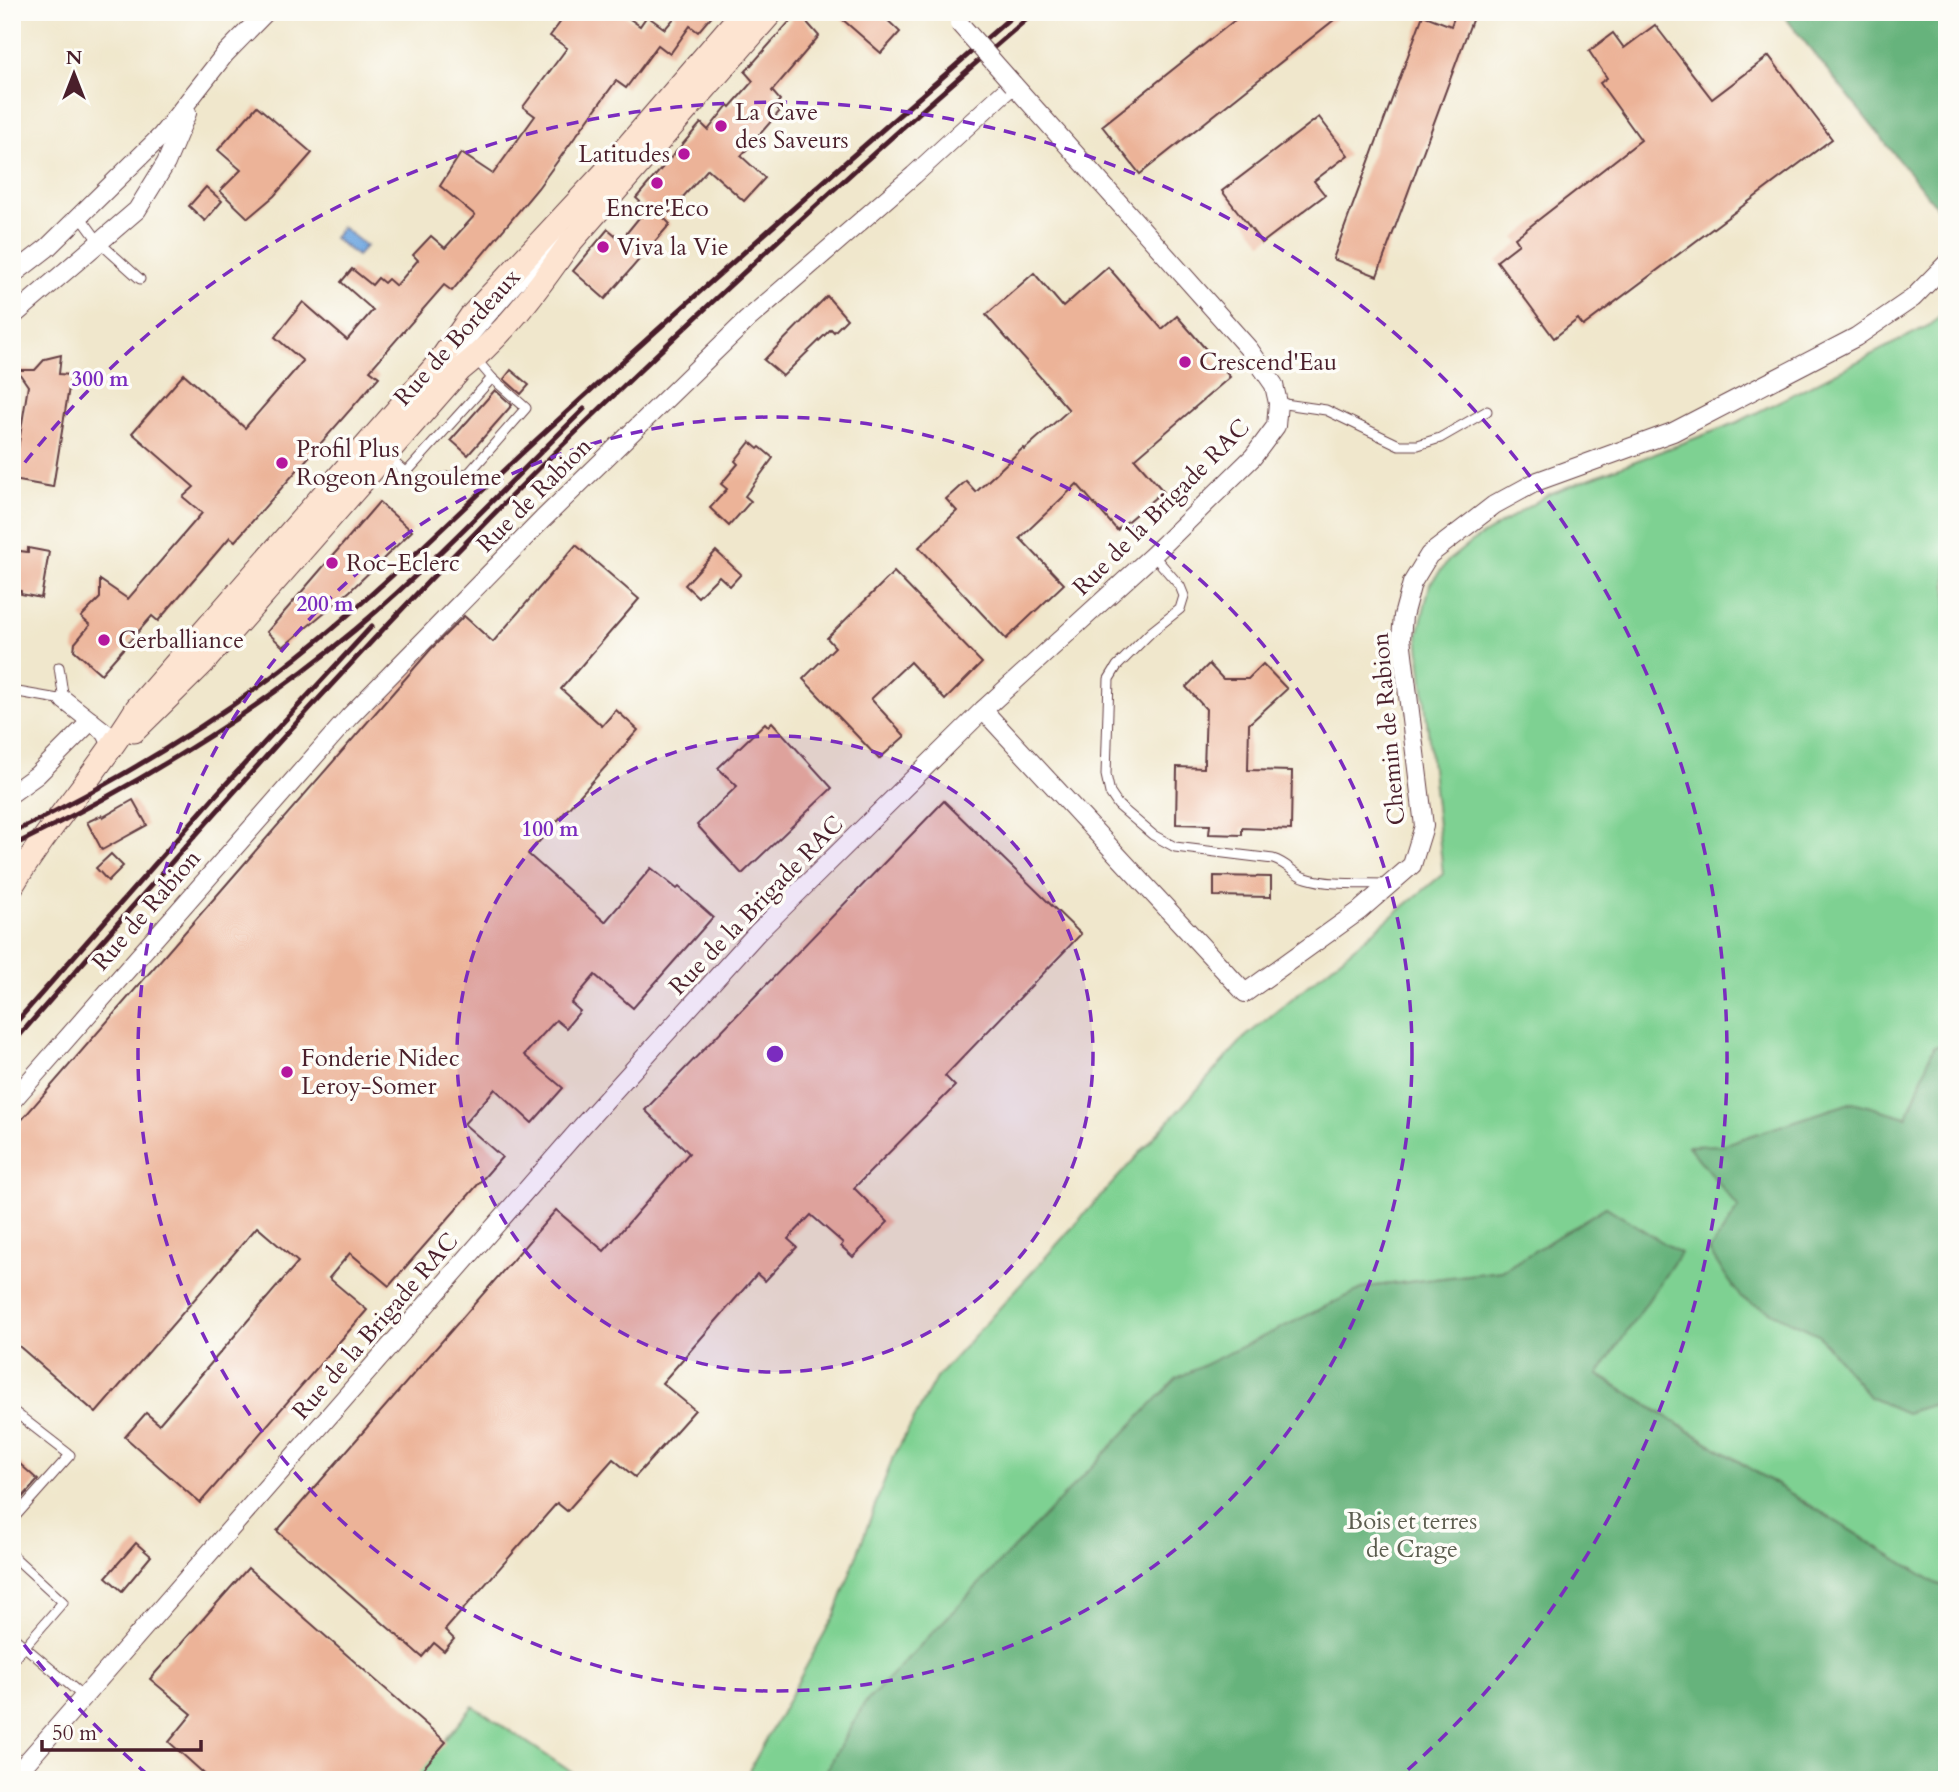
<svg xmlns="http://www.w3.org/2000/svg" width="1959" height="1792" viewBox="0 0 1959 1792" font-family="Cardo,serif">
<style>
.green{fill:#7ed192;stroke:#64785e;stroke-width:2}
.forest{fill:#66b37c;stroke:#586954;stroke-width:2}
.water{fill:#72a9e1;stroke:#5e6486;stroke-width:2}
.building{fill:#ecb398}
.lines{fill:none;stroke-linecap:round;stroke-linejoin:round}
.service-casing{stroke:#633d43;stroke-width:11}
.minor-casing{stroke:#633d43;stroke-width:20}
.secondary-casing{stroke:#633d43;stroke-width:25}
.service{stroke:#fff;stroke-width:9}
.minor{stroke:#fff;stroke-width:18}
.secondary{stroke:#fde4d1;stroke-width:23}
.rail{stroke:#4a1f2b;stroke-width:5}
.minor-bridge-casing{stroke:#633d43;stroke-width:20;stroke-linecap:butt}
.minor-bridge{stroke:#fff;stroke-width:18}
.ring{fill:none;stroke:#7b2cbf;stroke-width:3.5;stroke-dasharray:12 9}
.poi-dot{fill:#b5179e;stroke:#fdfcf7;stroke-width:2.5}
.labels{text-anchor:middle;stroke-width:7;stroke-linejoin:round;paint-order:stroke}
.poi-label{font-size:24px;fill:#4a1f2b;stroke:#fdfcf7;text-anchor:start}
.street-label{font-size:24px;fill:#4a1f2b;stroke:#fdfcf7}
.park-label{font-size:24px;fill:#5c5d4f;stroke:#fdfcf7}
.centre{fill:#7b2cbf;stroke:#fdfcf7;stroke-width:3.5}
.ring-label{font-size:21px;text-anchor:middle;font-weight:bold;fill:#7b2cbf;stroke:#fdfcf7;stroke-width:7;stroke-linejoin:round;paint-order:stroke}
</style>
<rect width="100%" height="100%" fill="#fdfcf7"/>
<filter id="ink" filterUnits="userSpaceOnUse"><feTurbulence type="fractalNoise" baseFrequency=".0143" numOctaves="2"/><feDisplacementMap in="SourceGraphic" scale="14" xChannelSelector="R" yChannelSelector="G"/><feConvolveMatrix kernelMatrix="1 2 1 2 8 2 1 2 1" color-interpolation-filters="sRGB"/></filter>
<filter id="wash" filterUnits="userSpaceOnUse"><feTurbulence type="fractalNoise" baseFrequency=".00686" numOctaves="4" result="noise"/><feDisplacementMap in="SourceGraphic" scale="28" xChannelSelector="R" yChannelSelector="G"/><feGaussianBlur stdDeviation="1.57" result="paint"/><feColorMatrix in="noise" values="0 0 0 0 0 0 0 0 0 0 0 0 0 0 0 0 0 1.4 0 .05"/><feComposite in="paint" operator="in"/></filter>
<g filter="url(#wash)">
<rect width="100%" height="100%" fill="#f0e7cc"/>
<g class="green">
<path d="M1947 308V1590L1598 1374 1679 1253 1606 1207 1502 1271 1366 1287 864 1704 821 1780H744L835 1614 892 1460 936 1378 1244 1038 1443 874 1418 635 1430 584 1449 560 1470 543 1549 494 1738 422 1932 324Z"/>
<path d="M473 1706 583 1780H411Z"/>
</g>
<g class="forest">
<path d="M1781 12H1947V220Z"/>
<path d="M1947 1045V1400L1906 1413 1869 1397 1818 1334 1741 1298 1709 1251 1739 1208 1688 1146 1722 1145 1853 1102 1907 1117 1934 1046Z"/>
<path d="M1606 1207 1680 1253 1598 1375 1947 1590V1780H821L864 1704 1177 1378 1366 1287 1502 1271Z"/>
</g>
<path class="water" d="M342 227 366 246 357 256 334 238Z"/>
<g id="blocks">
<g class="building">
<path d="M568 12H620L640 26 647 16 665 29 676 16 671 12H715L698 32 690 26 670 54 658 45 626 88 616 81 538 188 452 291 444 285 370 370 379 377 235 541 230 537 158 621 152 616 101 674 74 650 75 643 90 625 81 617 100 598V580L128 599 202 513 183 497 194 487 132 433 184 374 245 428 303 361 275 337 303 302 347 340 373 310 341 282 352 269 372 285 378 278 384 283 388 279 396 286 418 260 413 255 431 236 445 248 475 215 440 186 461 153 493 174 535 116 523 107 567 48 550 36Z"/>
<path d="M798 12 819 36 772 91 780 100 775 106 780 111 741 156 765 178 744 201 708 169 664 218 670 224 605 299 573 271 608 229 621 240 647 208 636 198 701 123 708 130 728 105 730 107 753 81 745 72Z"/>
<path d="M834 12H879L900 32 881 53Z"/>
<path d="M1245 12H1344L1140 174 1102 126Z"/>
<path d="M1456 12H1475L1377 276 1333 259 1423 15 1451 26Z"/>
<path d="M1655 25 1712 99 1769 56 1832 139 1583 326 1578 319 1554 338 1497 261 1519 244 1515 238 1641 140 1600 83 1607 78 1589 51 1613 33 1624 48Z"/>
<path d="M257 106 312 153 274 196 248 218 220 191 241 170 218 150Z"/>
<path d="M1319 117 1348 155 1314 181 1325 195 1262 243 1222 191Z"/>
<path d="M206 187 222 201 205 221 189 206Z"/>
<path d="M1108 267 1162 329 1177 316 1230 377 1135 459 1163 491 1117 530 1077 484 1020 538 1064 584 1006 639 919 547 957 511 946 499 966 481 976 492 1023 448 1024 450 1069 410 986 315 1034 273 1063 307Z"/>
<path d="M827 296 847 319 834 332 831 329 783 376 764 360Z"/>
<path d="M61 355 59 374 71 375 53 487 13 480 28 386 17 370H35L45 359Z"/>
<path d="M511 370 529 385 521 394 504 379Z"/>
<path d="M495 390 512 405 468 455 451 440Z"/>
<path d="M750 442 758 449 760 447 773 458 745 496 751 501 729 526 710 508 727 489 721 484 738 464 735 461Z"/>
<path d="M379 502 412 531 350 591 283 647 267 632Z"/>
<path d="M576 545 639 599 561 689 602 726 616 710 638 730 528 854 605 922 651 868 677 889 679 887 713 917 633 1008 595 975 571 1003 580 1011 566 1028 556 1020 524 1055 563 1088 532 1123 495 1089 464 1124 502 1157 389 1286 350 1253 329 1278 367 1310 200 1503 125 1437 146 1413 159 1424 298 1262 257 1227 96 1413 12 1340V1131L431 649 464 616 493 642Z"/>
<path d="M28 548 49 552 41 598 21 594V591L12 589V550L28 552Z"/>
<path d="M716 551 741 574 730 586 719 576 698 597 685 585Z"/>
<path d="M894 572 982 663 945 700 910 662 871 699 905 736 879 759 803 679 835 647 827 638Z"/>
<path d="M1209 664 1223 679H1248L1263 664 1287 689 1249 724 1248 770 1292 771 1291 830 1242 828V835L1209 834 1210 825 1176 824 1177 767 1204 768 1206 709 1186 687Z"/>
<path d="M772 722 832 788 742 874 697 825 737 786 718 768 765 723 768 726Z"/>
<path d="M133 800 147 825 102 850 87 822 102 815 103 817Z"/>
<path d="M944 801 1081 934 945 1076 955 1086 854 1188 888 1222 853 1257 841 1246 843 1243 811 1215 788 1239 797 1247 765 1281 757 1274 662 1383 695 1410 635 1477 613 1459 567 1511 557 1503 445 1630 454 1639 444 1651 434 1643 422 1657 277 1531 556 1210 604 1251 689 1153 645 1110Z"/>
<path d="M111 854 123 866 108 881 96 868Z"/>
<path d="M1214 876 1271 877V897L1214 896Z"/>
<path d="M12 1457 38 1480 12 1509Z"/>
<path d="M136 1543 151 1556 122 1591 106 1577Z"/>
<path d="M248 1568 446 1742 413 1780H211L169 1742 192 1714 150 1679Z"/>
</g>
</g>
</g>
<g filter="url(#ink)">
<use href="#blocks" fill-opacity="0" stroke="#633d43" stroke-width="2"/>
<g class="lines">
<defs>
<g id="service">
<path d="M80 216 99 242 140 279"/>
<path d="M475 358 492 378"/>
<path d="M450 364 563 235"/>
<path d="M1278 403 1326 410 1399 445H1418L1440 438 1487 411"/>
<path d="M386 455 417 483 469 473 526 408 492 378 406 473"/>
<path d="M1153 555 1180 586 1184 596 1180 609 1151 632 1117 666 1109 679 1106 775 1110 793 1118 805 1153 835 1175 847 1273 859C1289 864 1294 875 1306 878 1331 886 1362 883 1388 884"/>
<path d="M12 691 64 700 59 667"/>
<path d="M12 1410 70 1455 12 1520"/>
<path d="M12 1555 63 1602 12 1661"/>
<path d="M12 1636 84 1697"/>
</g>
<g id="minor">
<path d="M12 275 47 248 161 136 225 54 266 12"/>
<path d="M12 317 137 210 166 163 187 113"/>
<path d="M64 700 106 733 113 748"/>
<path d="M983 710 1245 993 1359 911 1412 865 1424 826 1401 638 1403 616 1412 583 1429 555 1494 505 1538 481 1673 432 1856 337 1913 298 1947 263"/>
<path d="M12 793 37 775 91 721"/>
<path d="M12 1101 349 717 543 519 747 320 914 175 1013 84 1249 349 1274 385 1278 403 1276 426 1253 457 1153 555 983 710 757 933 584 1124 12 1779"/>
</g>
<g id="secondary">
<path d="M134 731 203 663 460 370C503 336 538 289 569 244L772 12"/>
<path d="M12 886C49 824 100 770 137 708L439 362 471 316 606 171 743 12"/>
</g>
</defs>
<use href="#service" class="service-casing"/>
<use href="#minor" class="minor-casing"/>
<use href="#secondary" class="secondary-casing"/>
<use href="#service" class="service"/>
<use href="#minor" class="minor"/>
<use href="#secondary" class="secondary"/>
<g class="rail">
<path d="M12 833C118 781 220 721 311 646 397 576 475 495 557 421 708 283 862 147 1017 12"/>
<path d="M12 846C134 787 252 716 356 629 436 561 509 483 584 409"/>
<path d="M12 1027 214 797 372 626"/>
<path d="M12 1044C196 833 381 622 582 426 729 284 879 145 1035 12"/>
</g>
<defs>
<path id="minor-bridge" d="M959 23 1013 84"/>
</defs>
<use href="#minor-bridge" class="minor-bridge-casing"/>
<use href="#minor-bridge" class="minor-bridge"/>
</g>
</g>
<circle cx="775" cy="1054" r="318" fill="#7b2cbf" fill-opacity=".12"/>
<g class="ring">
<circle cx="775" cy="1054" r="318"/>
<circle cx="775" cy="1054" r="637"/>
<path d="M148 1775A955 955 0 0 1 12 1629M12 479A955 955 0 1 1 1402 1775"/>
</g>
<g class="poi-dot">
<circle cx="721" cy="126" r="7"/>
<circle cx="684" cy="154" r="7"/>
<circle cx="657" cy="183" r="7"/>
<circle cx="603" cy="247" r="7"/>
<circle cx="1185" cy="362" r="7"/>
<circle cx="282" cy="463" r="7"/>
<circle cx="332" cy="563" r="7"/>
<circle cx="104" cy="640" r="7"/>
<circle cx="287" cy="1072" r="7"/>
</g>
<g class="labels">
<g class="poi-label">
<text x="735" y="120">La Cave<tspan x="735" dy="28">des Saveurs</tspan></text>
<text x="670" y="162" text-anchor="end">Latitudes</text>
<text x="657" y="216" text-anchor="middle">Encre'Eco</text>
<text x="617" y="255">Viva la Vie</text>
<text x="1199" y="370">Crescend'Eau</text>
<text x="296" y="457">Profil Plus<tspan x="296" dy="28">Rogeon Angouleme</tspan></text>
<text x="346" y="571">Roc-Eclerc</text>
<text x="118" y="648">Cerballiance</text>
<text x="301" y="1066">Fonderie Nidec<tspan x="301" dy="28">Leroy-Somer</tspan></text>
</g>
<g class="street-label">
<text transform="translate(457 337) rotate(-48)" y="8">Rue de Bordeaux</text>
<text transform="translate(534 495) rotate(-45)" y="8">Rue de Rabion</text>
<text transform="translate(1161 507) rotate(-45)" y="8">Rue de la Brigade RAC</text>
<text transform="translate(1388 729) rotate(-95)" y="8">Chemin de Rabion</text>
<text transform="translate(756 905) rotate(-46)" y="8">Rue de la Brigade RAC</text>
<text transform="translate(146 910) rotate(-49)" y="8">Rue de Rabion</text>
<text transform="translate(375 1326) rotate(-49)" y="8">Rue de la Brigade RAC</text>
</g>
<g class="park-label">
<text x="1412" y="1529">Bois et terres<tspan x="1412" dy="28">de Crage</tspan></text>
</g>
</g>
<circle cx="775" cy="1054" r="10" class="centre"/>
<g class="ring-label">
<text x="100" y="386">300 m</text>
<text x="325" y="611">200 m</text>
<text x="550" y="836">100 m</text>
</g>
<rect width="1959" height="1792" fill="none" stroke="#fdfcf7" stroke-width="42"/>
<g transform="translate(74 74)" stroke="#fdfcf7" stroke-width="5" paint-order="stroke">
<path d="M0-5L12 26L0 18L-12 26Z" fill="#4a1f2b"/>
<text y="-10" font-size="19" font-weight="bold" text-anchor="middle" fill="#4a1f2b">N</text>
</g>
<path d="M42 1740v10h159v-10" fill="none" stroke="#4a1f2b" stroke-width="3.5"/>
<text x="52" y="1740" font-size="21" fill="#4a1f2b" stroke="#fdfcf7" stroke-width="5" paint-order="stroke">50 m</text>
</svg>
